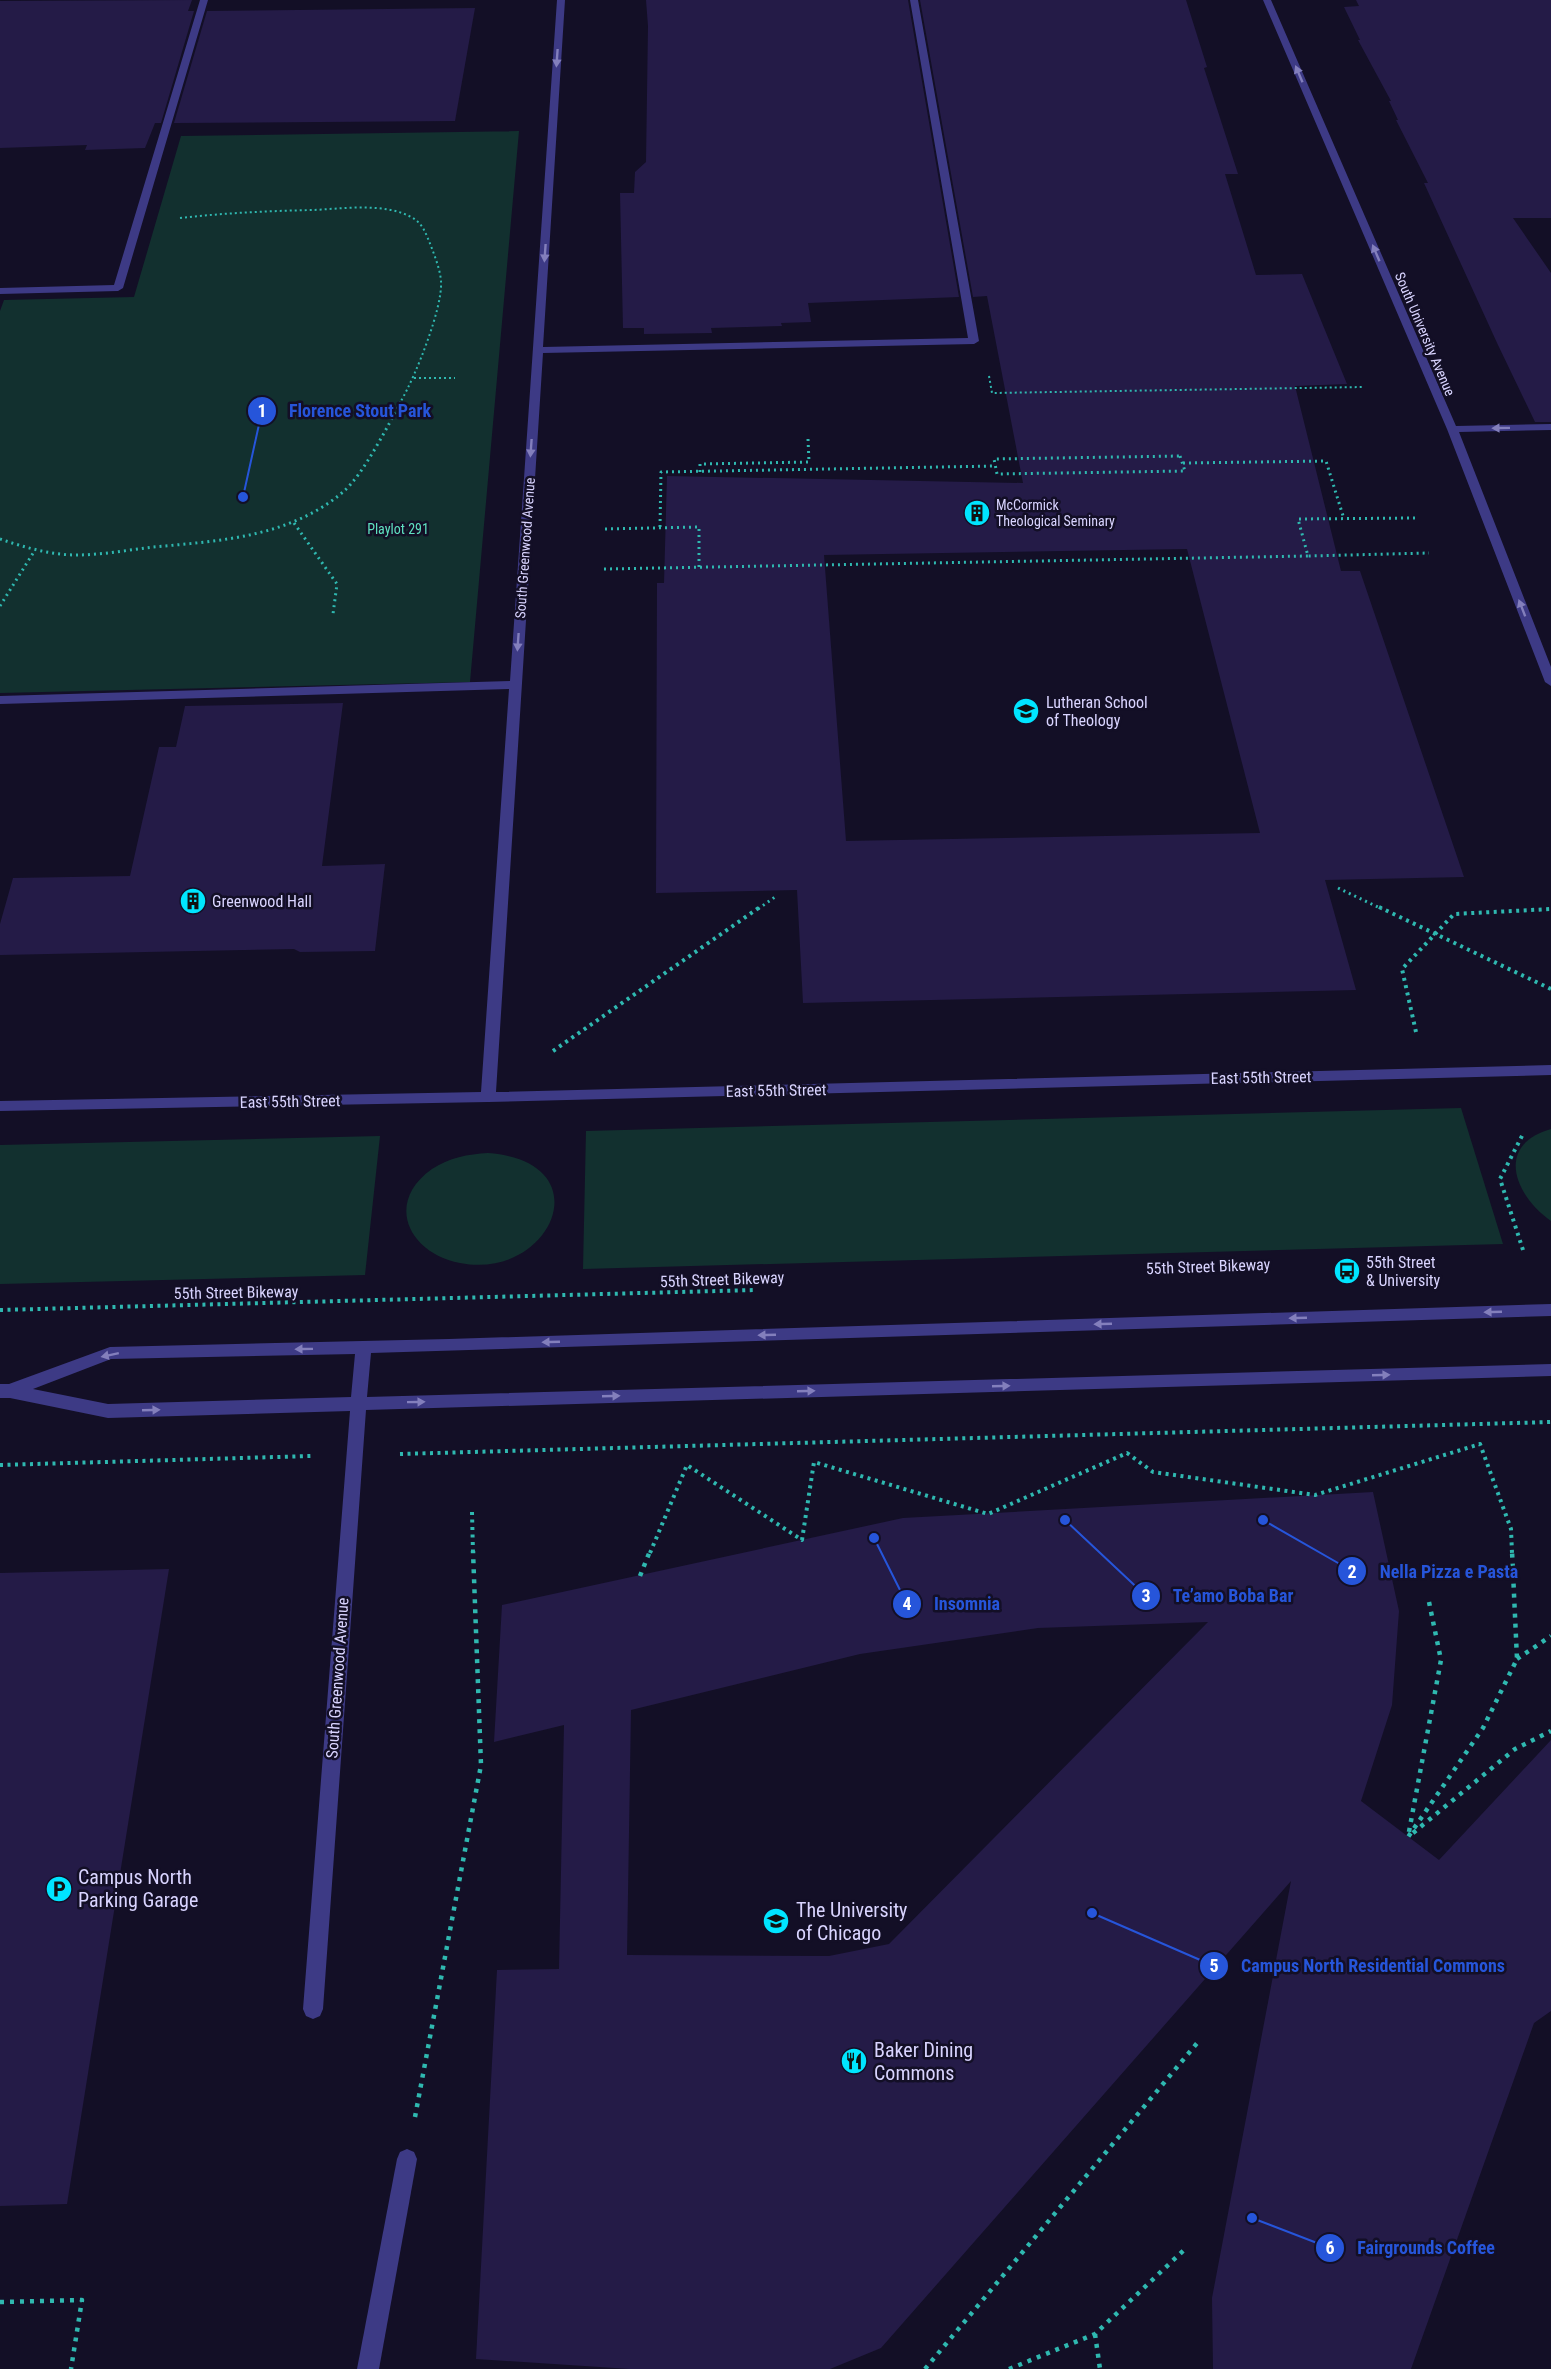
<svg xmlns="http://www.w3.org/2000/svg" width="1551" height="2369" viewBox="0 0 1551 2369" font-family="'Roboto Condensed',sans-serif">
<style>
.green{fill:#12302f}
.building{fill:#241b47;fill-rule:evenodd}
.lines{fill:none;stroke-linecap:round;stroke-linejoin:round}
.path-far3{stroke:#2fb8b0;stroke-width:2;stroke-dasharray:2 3;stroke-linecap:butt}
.path-far2{stroke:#2fb8b0;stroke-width:3;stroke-dasharray:2 4;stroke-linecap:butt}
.path-far1{stroke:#2fb8b0;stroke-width:4;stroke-dasharray:3 4.5;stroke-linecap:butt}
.path{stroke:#2fb8b0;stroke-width:4.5;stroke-dasharray:4 6;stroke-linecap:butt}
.minor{fill:#3d3a85;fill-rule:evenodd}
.oneway{fill:#837fbc}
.labels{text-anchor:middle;stroke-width:5;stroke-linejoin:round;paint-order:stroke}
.far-street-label{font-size:14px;fill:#d9d4ff;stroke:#130f26}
.far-poi-label{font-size:14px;fill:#d9d4ff;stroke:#130f26;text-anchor:start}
.far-park-label{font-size:14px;fill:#5fe0c0;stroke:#130f26}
.poi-label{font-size:16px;fill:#d9d4ff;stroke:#130f26;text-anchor:start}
.street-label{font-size:16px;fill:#d9d4ff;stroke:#130f26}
.near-poi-label{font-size:20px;fill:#d9d4ff;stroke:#130f26;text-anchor:start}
.leader{fill:none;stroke:#2655da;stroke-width:2}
.callout-dot{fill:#2655da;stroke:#130f26;stroke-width:2}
.mark-label{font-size:18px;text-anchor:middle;font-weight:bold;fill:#fff}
.callout-label{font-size:18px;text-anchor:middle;font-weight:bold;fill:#2655da;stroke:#130f26;stroke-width:5;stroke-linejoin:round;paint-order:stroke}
</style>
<rect width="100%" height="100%" fill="#130f26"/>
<g class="green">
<path d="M519 131 470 682 0 693V311L4 300 134 297 181 136Z"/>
<path d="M1461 1108 1503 1244 583 1269 586 1131Z"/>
<path d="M1551 1129V1221C1515 1196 1494 1145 1551 1129Z"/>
<path d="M380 1136 365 1275 0 1284V1145Z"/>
<path d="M488 1153C604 1162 551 1281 460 1263 409 1253 384 1203 432 1169 449 1158 468 1154 488 1153Z"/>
</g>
<g class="building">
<path d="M192 0 188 11H194L161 123H155L145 148 85 150 87 145 0 148V1Z"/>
<path d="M646 0H908L959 297 808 303 811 322 781 323 782 326 711 328 712 333 644 334V328H623L620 193H634L635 172 646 162 648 26Z"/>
<path d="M920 0H1186L1207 67 1204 68 1238 174H1225L1256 275 1302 274 1347 384 1295 386 1341 571H1360L1464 877 1325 880 1356 990 803 1003 797 890 656 893 657 583H664L667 476 1023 483 987 296 973 297ZM1187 549 1260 833 846 841 824 555Z"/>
<path d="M1356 0H1551V218H1513L1551 273V422H1535L1498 345 1424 183H1428L1396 120H1398L1389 101H1391L1358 40H1360L1344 7 1359 6Z"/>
<path d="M475 8 455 121 174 123 207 11Z"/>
<path d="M343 703 322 866 385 864 375 951 300 952 294 949 0 955V924L13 878 130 876 159 747H176L185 706Z"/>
<path d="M1373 1492 1399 1611 1392 1705 1361 1801 1439 1860 1551 1740V2011L1534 2023 1411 2369H1213L1212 2298 1291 1881 881 2348 830 2369H630L476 2359 497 1970 559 1969 564 1725 494 1742 502 1605 903 1518ZM1208 1622 889 1944 829 1956 627 1955 631 1710 860 1654 1038 1628Z"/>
<path d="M169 1569 67 2204 0 2206V1573Z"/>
</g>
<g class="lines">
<g class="path-far3">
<path d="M180 218C224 213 268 211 312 210 342 209 383 202 411 217 423 223 426 234 431 246 435 257 440 269 441 281 443 308 415 377 401 401"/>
<path d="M989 376 992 393 1364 387"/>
<path d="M414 378H455"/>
</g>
<g class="path-far2">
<path d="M1180 456 1185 471 997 474 994 459Z"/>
<path d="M1183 463 1326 461 1344 519"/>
<path d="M700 472V464L809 462 808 439"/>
<path d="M1415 518 1298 519 1308 556 1429 553"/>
<path d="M294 523 337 584 333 614"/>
<path d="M660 527 661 472 995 466"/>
<path d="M605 529 699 527V568"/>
<path d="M0 539C24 547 50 555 76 555 101 555 128 550 153 547 220 541 290 537 343 492 364 474 388 425 402 400"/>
<path d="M604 569 1308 556"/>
<path d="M0 606 35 550"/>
<path d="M1338 888 1382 909"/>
<path d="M758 909 775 897"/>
</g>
<g class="path-far1">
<path d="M1379 907 1551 989"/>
<path d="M1416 1032 1402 969 1454 914 1551 909"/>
<path d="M553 1051 760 907"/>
<path d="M1523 1250 1500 1179 1524 1132"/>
<path d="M0 1310 755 1290"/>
<path d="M400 1454 1551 1422"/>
<path d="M0 1465 311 1456"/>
<path d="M472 1512 473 1553"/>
<path d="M650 1553 687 1465 802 1540 814 1462 988 1514 1127 1453 1153 1472 1315 1495 1480 1444 1511 1529 1512 1553"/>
</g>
<g class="path">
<path d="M640 1576 650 1551"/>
<path d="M1429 1602 1441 1660 1408 1837 1483 1728 1517 1659 1512 1551"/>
<path d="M1517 1659 1551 1636"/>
<path d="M1413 1833 1515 1749 1551 1731"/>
<path d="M415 2117 481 1765 473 1551"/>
<path d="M0 2302 82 2300 71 2369"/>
<path d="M1095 2334 1100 2369"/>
<path d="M925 2369 1198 2042"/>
<path d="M1009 2369 1095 2334 1184 2250"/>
</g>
<g class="minor">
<path d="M200 0H208L123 288 118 291 0 294V288L114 285Z"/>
<path d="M557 0H565L543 347 968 338 910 0H918L979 341 974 344 543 353 496 1092 1551 1065V1075L488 1102 0 1111V1101L481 1092 509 689 0 704V696L510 681Z"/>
<path d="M1263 0H1271L1456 426 1551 424V430L1459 432 1551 667V686L1545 682 1447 429Z"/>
<path d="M1551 1304V1316L371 1353 367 1397 1551 1364V1376L366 1410 323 2009 320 2016 313 2019 306 2016 303 2009 350 1411 108 1418 10 1398H0V1384H9L110 1347 449 1339ZM355 1354 351 1397 108 1404 33 1389 111 1359Z"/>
<path d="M407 2149 414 2152 417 2159 379 2369H357L397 2159 400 2152Z"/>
</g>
</g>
<defs><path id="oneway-solid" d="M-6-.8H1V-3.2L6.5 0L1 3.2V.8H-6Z" transform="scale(1.5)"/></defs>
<g class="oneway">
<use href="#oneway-solid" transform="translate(557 58) rotate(94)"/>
<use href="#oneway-solid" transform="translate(1299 74) rotate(-113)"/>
<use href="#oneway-solid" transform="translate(545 253) rotate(94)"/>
<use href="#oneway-solid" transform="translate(1376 253) rotate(-113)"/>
<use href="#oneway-solid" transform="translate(1501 428) rotate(179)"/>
<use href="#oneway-solid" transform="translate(531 448) rotate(94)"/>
<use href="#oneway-solid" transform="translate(1522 608) rotate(-111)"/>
<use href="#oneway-solid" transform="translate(518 642) rotate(94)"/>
<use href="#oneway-solid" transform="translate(1493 1312) rotate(178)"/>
<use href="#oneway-solid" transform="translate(1298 1318) rotate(178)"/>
<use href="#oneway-solid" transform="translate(1103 1324) rotate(178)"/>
<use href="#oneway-solid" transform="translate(767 1335) rotate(178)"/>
<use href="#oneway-solid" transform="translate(551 1342) rotate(178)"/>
<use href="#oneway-solid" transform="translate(304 1349) rotate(179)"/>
<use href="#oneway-solid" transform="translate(110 1355) rotate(168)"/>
<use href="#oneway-solid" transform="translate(1381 1375) rotate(-2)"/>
<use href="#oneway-solid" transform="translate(1001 1386) rotate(-2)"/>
<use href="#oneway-solid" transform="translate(806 1391) rotate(-2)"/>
<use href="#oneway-solid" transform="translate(611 1396) rotate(-2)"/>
<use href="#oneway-solid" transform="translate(416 1402) rotate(-1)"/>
<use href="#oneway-solid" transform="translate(151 1410) rotate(-2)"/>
</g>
<defs>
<symbol id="building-disc" viewBox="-11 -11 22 22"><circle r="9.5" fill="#00e5ff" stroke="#130f26"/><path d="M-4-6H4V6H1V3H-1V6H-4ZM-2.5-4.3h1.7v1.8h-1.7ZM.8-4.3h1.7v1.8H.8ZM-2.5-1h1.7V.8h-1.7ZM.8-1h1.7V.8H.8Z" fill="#111"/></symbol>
<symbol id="university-disc" viewBox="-11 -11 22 22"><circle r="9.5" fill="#00e5ff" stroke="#130f26"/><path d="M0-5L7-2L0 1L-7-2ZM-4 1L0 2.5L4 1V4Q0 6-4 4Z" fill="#111"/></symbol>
<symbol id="bus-disc" viewBox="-11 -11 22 22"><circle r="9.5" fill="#00e5ff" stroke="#130f26"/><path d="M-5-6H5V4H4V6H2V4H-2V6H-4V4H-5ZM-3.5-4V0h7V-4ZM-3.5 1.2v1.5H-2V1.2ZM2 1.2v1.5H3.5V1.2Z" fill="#111"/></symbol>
<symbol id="parking-disc" viewBox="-11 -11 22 22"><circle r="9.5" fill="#00e5ff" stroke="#130f26"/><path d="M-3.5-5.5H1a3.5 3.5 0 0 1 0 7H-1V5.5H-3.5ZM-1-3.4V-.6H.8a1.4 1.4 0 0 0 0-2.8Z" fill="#111"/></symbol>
<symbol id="restaurant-disc" viewBox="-11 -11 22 22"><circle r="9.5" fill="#00e5ff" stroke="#130f26"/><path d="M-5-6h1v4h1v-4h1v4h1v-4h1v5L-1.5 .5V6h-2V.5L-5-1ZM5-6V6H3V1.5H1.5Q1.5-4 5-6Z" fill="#111"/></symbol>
</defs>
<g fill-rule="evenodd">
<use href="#building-disc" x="962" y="498" width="30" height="30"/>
<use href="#university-disc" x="1011" y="696" width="30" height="30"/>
<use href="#building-disc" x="178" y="886" width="30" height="30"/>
<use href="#bus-disc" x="1332" y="1256" width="30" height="30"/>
<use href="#parking-disc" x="44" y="1874" width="30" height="30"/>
<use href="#university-disc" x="761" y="1906" width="30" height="30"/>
<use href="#restaurant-disc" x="839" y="2046" width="30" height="30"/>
</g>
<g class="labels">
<g class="far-street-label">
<text transform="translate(1425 334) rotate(67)" y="5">South University Avenue</text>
<text transform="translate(525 548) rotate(-86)" y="5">South Greenwood Avenue</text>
</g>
<g class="far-poi-label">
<text x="996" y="510">McCormick<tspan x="996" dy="16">Theological Seminary</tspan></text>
</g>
<g class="far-park-label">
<text x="398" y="534">Playlot 291</text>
</g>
<g class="poi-label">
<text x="1046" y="708">Lutheran School<tspan x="1046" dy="18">of Theology</tspan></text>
<text x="212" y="907">Greenwood Hall</text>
<text x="1366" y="1268">55th Street<tspan x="1366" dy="18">&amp; University</tspan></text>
</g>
<g class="street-label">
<text transform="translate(1261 1077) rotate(-1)" y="6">East 55th Street</text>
<text transform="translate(776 1090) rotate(-1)" y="6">East 55th Street</text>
<text transform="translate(290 1101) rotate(-1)" y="6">East 55th Street</text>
<text transform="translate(1208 1266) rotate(-2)" y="6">55th Street Bikeway</text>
<text transform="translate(722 1279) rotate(-2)" y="6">55th Street Bikeway</text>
<text transform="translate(236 1292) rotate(-1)" y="6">55th Street Bikeway</text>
<text transform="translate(337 1678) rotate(-86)" y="6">South Greenwood Avenue</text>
</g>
<g class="near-poi-label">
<text x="78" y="1884">Campus North<tspan x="78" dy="23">Parking Garage</tspan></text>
<text x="796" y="1917">The University<tspan x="796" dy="23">of Chicago</tspan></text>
<text x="874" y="2057">Baker Dining<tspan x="874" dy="23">Commons</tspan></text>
</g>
</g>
<path class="leader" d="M243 497L262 411M1263 1520L1352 1571M1065 1520L1146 1596M874 1538L907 1604M1092 1913L1214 1966M1252 2218L1330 2248"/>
<g class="callout-dot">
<circle cx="243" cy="497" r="6"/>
<circle cx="1263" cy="1520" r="6"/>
<circle cx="1065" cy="1520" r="6"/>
<circle cx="874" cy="1538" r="6"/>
<circle cx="1092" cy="1913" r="6"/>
<circle cx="1252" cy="2218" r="6"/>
<circle cx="262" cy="411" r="15"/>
<circle cx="1352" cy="1571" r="15"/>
<circle cx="1146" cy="1596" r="15"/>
<circle cx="907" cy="1604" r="15"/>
<circle cx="1214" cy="1966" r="15"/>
<circle cx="1330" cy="2248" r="15"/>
</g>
<g class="mark-label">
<text x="262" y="417">1</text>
<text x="1352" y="1578">2</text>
<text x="1146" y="1602">3</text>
<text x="907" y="1610">4</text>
<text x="1214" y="1972">5</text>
<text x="1330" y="2254">6</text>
</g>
<g class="callout-label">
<text x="360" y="417">Florence Stout Park</text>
<text x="1449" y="1578">Nella Pizza e Pasta</text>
<text x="1233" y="1602">Te’amo Boba Bar</text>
<text x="967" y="1610">Insomnia</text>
<text x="1373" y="1972">Campus North Residential Commons</text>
<text x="1426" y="2254">Fairgrounds Coffee</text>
</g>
</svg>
